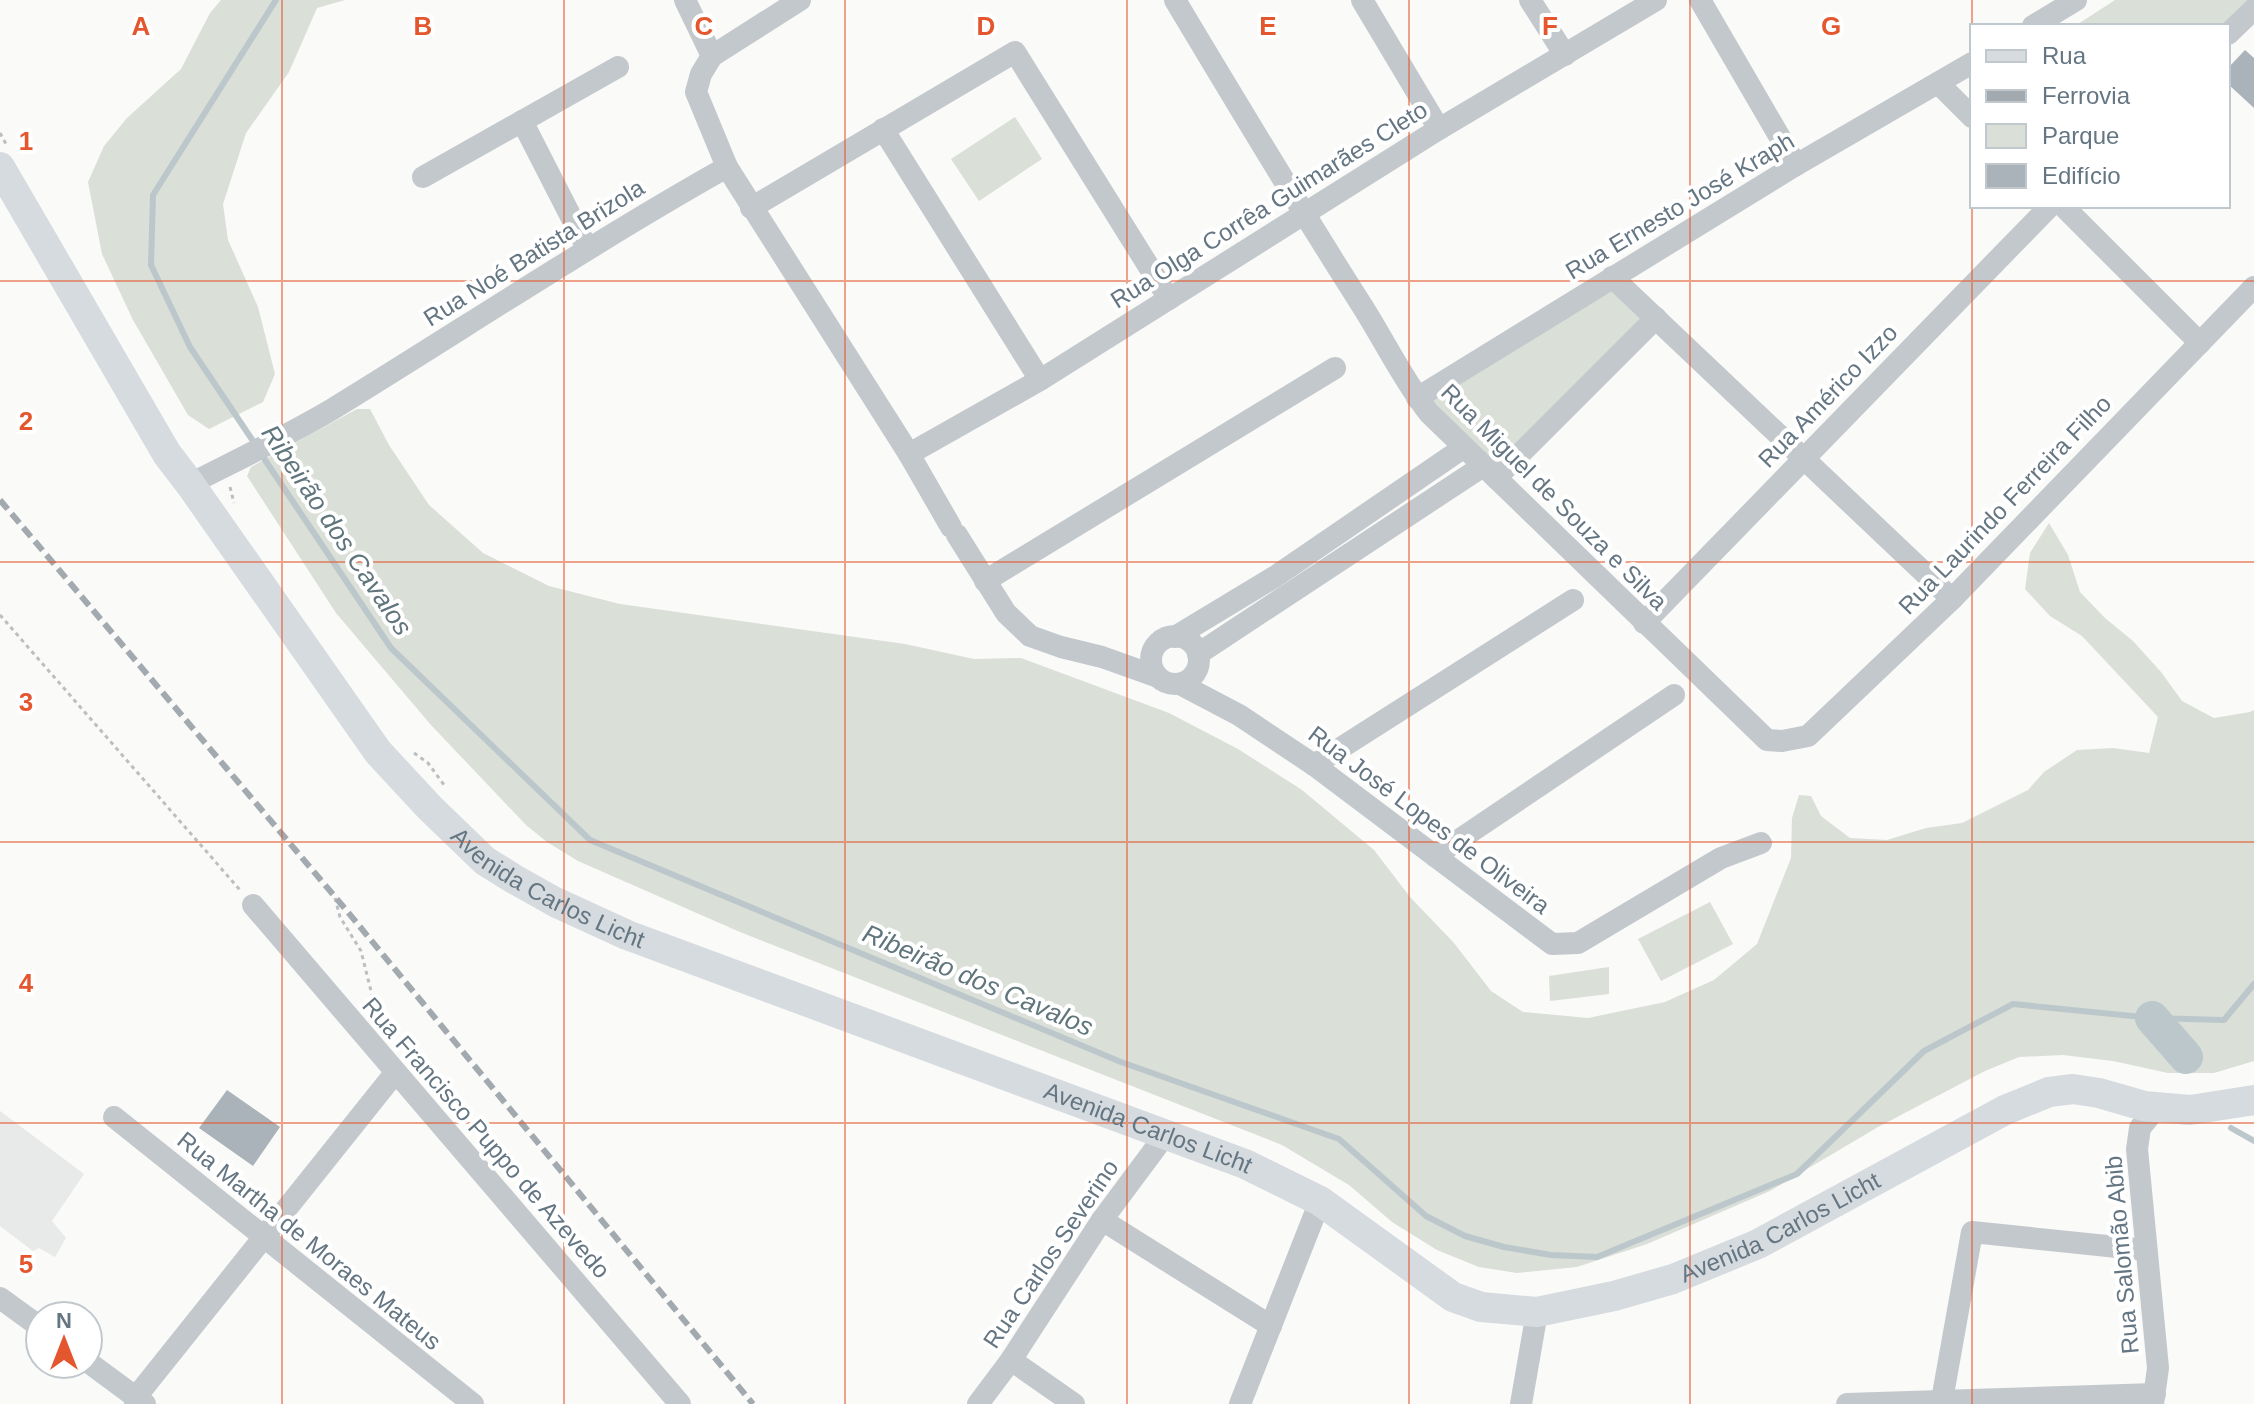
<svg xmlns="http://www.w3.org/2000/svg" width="2254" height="1404" viewBox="0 0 2254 1404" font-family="Arial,sans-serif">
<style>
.built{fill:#e8e9e9}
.green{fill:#dadfd7}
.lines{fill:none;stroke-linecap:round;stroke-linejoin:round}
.stream{stroke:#bbc7cb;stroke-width:6}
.river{stroke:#bbc7cb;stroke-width:34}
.building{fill:#aab3b9}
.path{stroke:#bbbfc2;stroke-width:3;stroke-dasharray:4 4;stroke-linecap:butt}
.minor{stroke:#c3c8cc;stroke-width:22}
.secondary{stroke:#d6dbdf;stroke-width:30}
.rail{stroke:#a2aab0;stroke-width:6;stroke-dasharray:12 6;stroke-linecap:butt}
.grid{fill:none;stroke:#e4572e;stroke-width:2;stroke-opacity:0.55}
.labels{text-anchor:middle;stroke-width:8;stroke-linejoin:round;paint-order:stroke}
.street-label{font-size:24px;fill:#657683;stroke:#fff}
.water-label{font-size:26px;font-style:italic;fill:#60757c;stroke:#fff}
.grid-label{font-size:26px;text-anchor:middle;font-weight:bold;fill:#e4572e;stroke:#fff;stroke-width:8;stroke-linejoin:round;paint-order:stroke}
</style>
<rect width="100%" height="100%" fill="#fafaf8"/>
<path class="built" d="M0 1111 84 1174 52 1221 66 1238 55 1257 39 1248 33 1251 0 1226Z"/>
<g class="green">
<path d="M221 0H345L317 8 289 72 246 133 223 204 228 240 258 307 275 374 263 402 209 429 188 415 133 320 102 254 88 182 104 146 127 118 181 69 210 13Z"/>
<path d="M2115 0H2253L2227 26H2075Z"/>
<path d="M1015 117 1042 159 979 201 951 159Z"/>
<path d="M1612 277 1656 318 1496 478 1417 398Z"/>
<path d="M357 409H370L389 445 429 505 483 553 549 586 620 604 905 644 974 659 1021 658 1169 713 1238 749 1302 790 1374 850 1410 897 1454 943 1491 991 1523 1012 1588 1018 1665 1002 1714 980 1757 944 1791 858 1792 818 1799 795 1811 796 1821 816 1850 838 1887 840 1926 828 1962 823 2028 790 2044 772 2077 750 2113 748 2149 753 2158 717 2082 636 2050 616 2025 589 2030 553 2049 523 2068 555 2080 592 2105 618 2133 641 2161 672 2182 701 2214 718 2250 712 2254 710V1061L2214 1073H2168L2113 1061 2063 1055 2019 1057 1985 1071 1878 1127 1770 1191 1647 1244 1577 1267 1517 1273 1479 1267 1437 1250 1392 1222 1349 1185 1282 1145 740 932 578 861 547 842 526 825 431 725 336 613 247 476 251 467Z"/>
<path d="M1710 902 1733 944 1661 981 1638 939Z"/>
<path d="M1609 967V994L1550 1001 1549 976Z"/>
</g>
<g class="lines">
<g class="stream">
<path d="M255 444 190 347 151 265 153 195 276 0"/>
<path d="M261 454 391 648 590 840 1121 1062 1339 1139 1426 1216 1465 1236 1504 1247 1551 1255 1597 1257 1797 1174 1924 1051 2013 1004 2152 1018 2224 1020 2254 984"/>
<path d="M2231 1128 2254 1141"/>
</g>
<path class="river" d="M2152 1018 2186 1057"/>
</g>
<g class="building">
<path d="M2245 50 2254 58V108L2228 84V68Z"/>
<path d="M227 1090 280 1127 253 1166 199 1128Z"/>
</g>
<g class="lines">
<g class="path">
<path d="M0 133 6 144"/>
<path d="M230 487 234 503"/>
<path d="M0 615 240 890"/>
<path d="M414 753 428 763 444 785"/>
<path d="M335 898 340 917 361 951 378 1019"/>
</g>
<g class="minor">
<path d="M685 0 712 56"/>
<path d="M1175 0C1236 102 1297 204 1361 304 1384 340 1403 380 1429 413L1767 740 1782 741 1808 736 1952 599 2254 287"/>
<path d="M1362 0 1439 129"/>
<path d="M1530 0 1565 55"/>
<path d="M1700 0 1796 165"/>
<path d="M2033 26 2076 0"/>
<path d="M2228 34 2254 9"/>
<path d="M1938 83 1972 117"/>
<path d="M522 121 587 248"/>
<path d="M883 129 1040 380"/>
<path d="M727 167 696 92 701 74 712 56 800 0"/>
<path d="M423 177 618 67"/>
<path d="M2063 206 2200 343"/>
<path d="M751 208 1015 52 1169 299"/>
<path d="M1612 277 1952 599"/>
<path d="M1417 398 1796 165 1972 63"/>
<path d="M909 454 1040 380 1439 129 1656 0"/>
<path d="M1496 478 1656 318"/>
<path d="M190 484C237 460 285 437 331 410 463 329 592 243 727 167L909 454 951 527"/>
<path d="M957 535 1006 613 1030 636 1061 647 1102 657 1158 677"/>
<path d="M985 581 1335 368"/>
<path d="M1644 623 2050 206"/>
<circle cx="1175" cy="660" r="24"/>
<path d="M1175 637 1276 576 1463 448"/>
<path d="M1198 654 1483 466"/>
<path d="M1180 684 1239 715 1314 765 1552 944 1578 943 1721 858 1761 843"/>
<path d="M1314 765 1573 600"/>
<path d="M1435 856 1674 695"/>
<path d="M253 905 680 1404"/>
<path d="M114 1117 473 1404"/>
<path d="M1102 1220 1271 1326"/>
<path d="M0 1298 40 1327"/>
<path d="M1011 1360 1074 1404"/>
<path d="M88 1362 145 1404"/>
<path d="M1942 1400 1972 1232 2146 1250"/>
<path d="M135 1404 136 1397 395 1073"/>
<path d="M978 1404 1011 1360 1102 1220 1166 1134"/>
<path d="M1240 1404 1320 1201"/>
<path d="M1521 1404 1537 1312"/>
<path d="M1847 1404 2155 1394"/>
<path d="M2153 1404 2158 1368 2137 1149 2140 1128 2157 1107"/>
</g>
<path class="secondary" id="s1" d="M0 167 167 454 190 484 378 752 430 808 485 861 514 879 555 902 627 935 1245 1164 1320 1201 1453 1297 1481 1307 1537 1312 1614 1296 1673 1279 1758 1244 2005 1110 2049 1092 2073 1089 2099 1093 2144 1106 2190 1110 2254 1100"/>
<path class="rail" d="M0 500 347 911 753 1404"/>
</g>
<path class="grid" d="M282 0V1404M564 0V1404M845 0V1404M1127 0V1404M1409 0V1404M1690 0V1404M1972 0V26M1972 206V1404M0 281H2254M0 562H2254M0 842H2254M0 1123H2254"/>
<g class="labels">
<g class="street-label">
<text transform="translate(1269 205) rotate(-32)" y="8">Rua Olga Corrêa Guimarães Cleto</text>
<text transform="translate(1680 206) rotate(-31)" y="8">Rua Ernesto José Kraph</text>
<text transform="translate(534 253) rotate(-32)" y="8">Rua Noé Batista Brizola</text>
<text transform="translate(1828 396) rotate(-46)" y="8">Rua Américo Izzo</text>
<text transform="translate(1554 497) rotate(45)" y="8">Rua Miguel de Souza e Silva</text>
<text transform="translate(2005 505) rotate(-46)" y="8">Rua Laurindo Ferreira Filho</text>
<text transform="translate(1429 820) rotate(37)" y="8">Rua José Lopes de Oliveira</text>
<text dy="8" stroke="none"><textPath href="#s1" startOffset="918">Avenida Carlos Licht</textPath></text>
<text dy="8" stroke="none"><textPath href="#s1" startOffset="1566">Avenida Carlos Licht</textPath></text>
<text transform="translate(486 1138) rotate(49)" y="8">Rua Francisco Puppo de Azevedo</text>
<text dy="8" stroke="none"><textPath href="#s1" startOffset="2262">Avenida Carlos Licht</textPath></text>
<text transform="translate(309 1241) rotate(39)" y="8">Rua Martha de Moraes Mateus</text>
<text transform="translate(1051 1254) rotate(-56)" y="8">Rua Carlos Severino</text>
<text transform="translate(2122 1255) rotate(-95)" y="8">Rua Salomão Abib</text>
</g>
<g class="water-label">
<text transform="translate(337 530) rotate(56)" y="9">Ribeirão dos Cavalos</text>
<text transform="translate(978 980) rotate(23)" y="9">Ribeirão dos Cavalos</text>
</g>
</g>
<g class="grid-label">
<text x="141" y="35">A</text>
<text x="423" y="35">B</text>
<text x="704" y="35">C</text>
<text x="986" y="35">D</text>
<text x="1268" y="35">E</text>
<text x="1550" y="35">F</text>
<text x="1831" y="35">G</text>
<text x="26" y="150">1</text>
<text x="26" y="430">2</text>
<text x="26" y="711">3</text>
<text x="26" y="992">4</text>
<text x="26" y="1273">5</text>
</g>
<rect x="1970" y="24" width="260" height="184" fill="#ffffff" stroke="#c1c8cd" stroke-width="2"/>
<rect x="1986" y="50" width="40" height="12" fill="#d6dbdf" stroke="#c1c8cd" stroke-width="2"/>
<text x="2042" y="64" font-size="24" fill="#657683">Rua</text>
<rect x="1986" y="90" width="40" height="12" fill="#a2aab0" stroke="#c1c8cd" stroke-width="2"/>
<text x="2042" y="104" font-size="24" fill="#657683">Ferrovia</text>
<rect x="1986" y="124" width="40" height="24" fill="#dadfd7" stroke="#c1c8cd" stroke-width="2"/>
<text x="2042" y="144" font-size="24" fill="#657683">Parque</text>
<rect x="1986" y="164" width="40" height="24" fill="#aab3b9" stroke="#c1c8cd" stroke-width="2"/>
<text x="2042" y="184" font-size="24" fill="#657683">Edifício</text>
<g transform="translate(64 1340)"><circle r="38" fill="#ffffff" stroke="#c1c8cd" stroke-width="2"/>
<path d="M0-6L14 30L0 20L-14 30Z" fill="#e4572e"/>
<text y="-12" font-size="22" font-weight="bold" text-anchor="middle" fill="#657683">N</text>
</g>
</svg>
